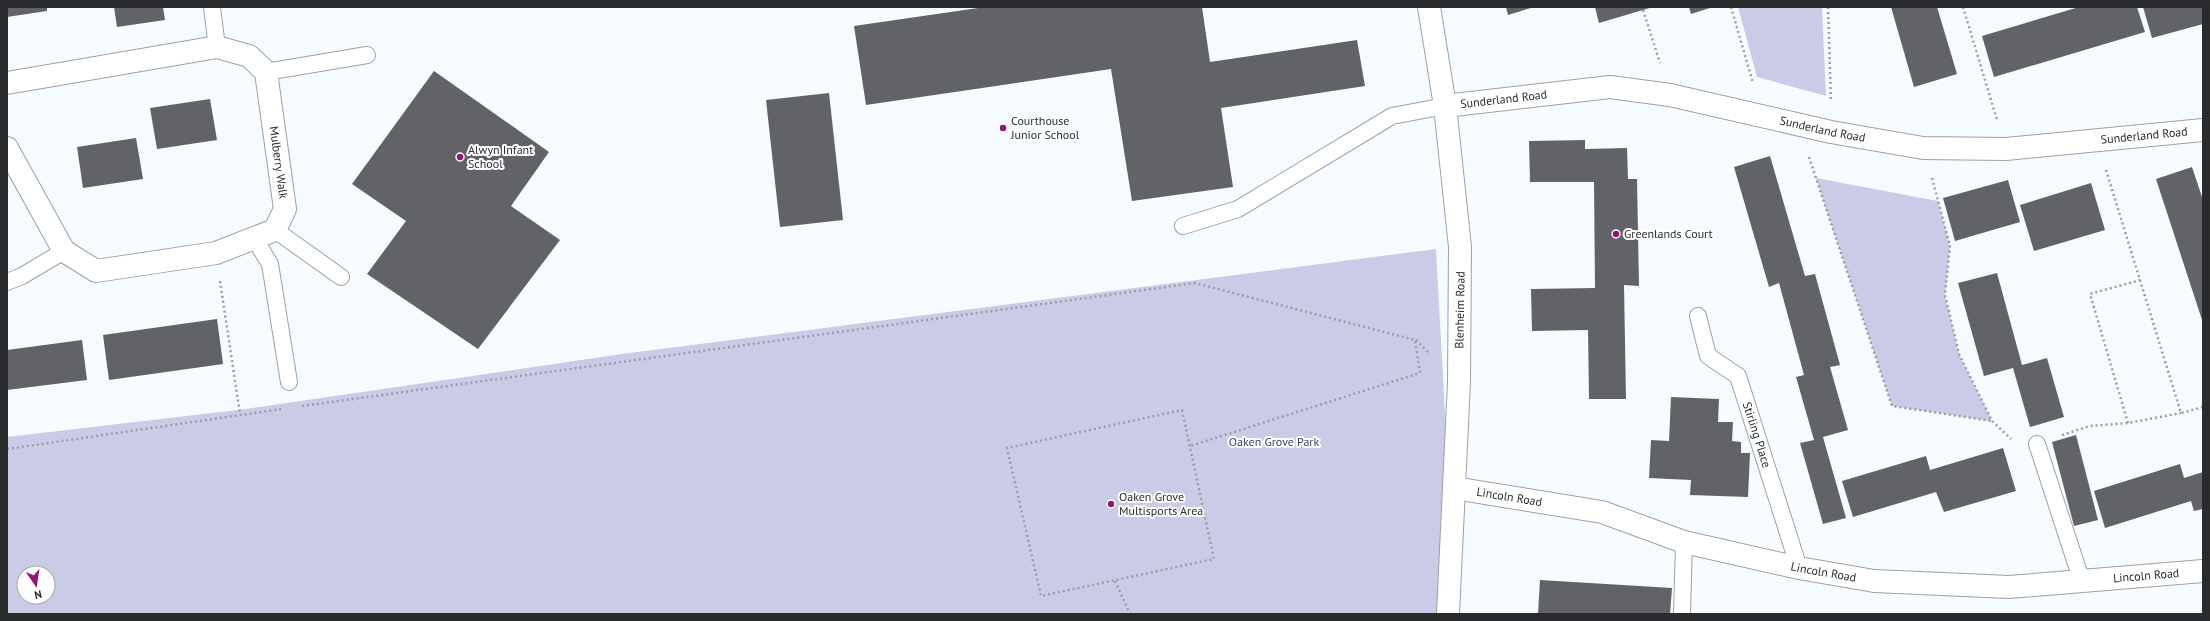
<svg xmlns="http://www.w3.org/2000/svg" width="2210" height="621" viewBox="0 0 2210 621" font-family="'PT Sans',sans-serif">
<style>
.green{fill:#cacbe6;fill-rule:evenodd}
.building{fill:#616369}
.lines{fill:none;stroke-linecap:round;stroke-linejoin:round}
.service-casing{stroke:#9ca1a6;stroke-width:18}
.minor-casing{stroke:#9ca1a6;stroke-width:24}
.path{stroke:#9a9ea1;stroke-width:2.5;stroke-dasharray:2 3;stroke-linecap:butt}
.service{stroke:#fff;stroke-width:16}
.minor{stroke:#fff;stroke-width:22}
.poi-dot{fill:#921875;stroke:#fff;stroke-width:1.5}
.labels{text-anchor:middle;stroke-width:4;stroke-linejoin:round;paint-order:stroke}
.street-label{font-size:12px;fill:#292b2d;stroke:#fff}
.poi-label{font-size:12px;fill:#292b2d;stroke:#fff;text-anchor:start}
.park-label{font-size:12px;fill:#3e3d6a;stroke:#fff}
</style>
<rect width="100%" height="100%" fill="#f6fbff"/>
<g class="green">
<path d="M1738 7H1822L1826 96 1757 77Z"/>
<path d="M1816 178 1938 201 1950 246 1945 295 1959 354 1992 421 1892 406Z"/>
<path d="M1436 249 1447 450 1440 614H7V437L246 409 622 354ZM24 573H48V597H24Z"/>
</g>
<g class="building">
<path d="M7 7H47V11L7 17Z"/>
<path d="M114 7H163L165 20 117 27Z"/>
<path d="M985 7H1202L1210 62 1357 40 1365 86 1221 108 1233 187 1132 201 1111 69 866 105 854 26Z"/>
<path d="M1506 7H1534L1508 15Z"/>
<path d="M1595 7H1653L1599 23Z"/>
<path d="M1689 7H1713L1691 14Z"/>
<path d="M1891 7H1937L1957 74 1914 87Z"/>
<path d="M2079 7H2137L2145 32 1994 77 1982 36Z"/>
<path d="M2143 7H2203V24L2152 38Z"/>
<path d="M434 71 549 152 511 206 560 240 478 349 367 274 406 221 352 184Z"/>
<path d="M829 93 843 220 780 227 766 100Z"/>
<path d="M210 99 217 140 157 149 150 108Z"/>
<path d="M136 138 143 179 83 188 77 147Z"/>
<path d="M1585 140V149L1627 148 1628 179H1637L1639 286 1624 285 1626 399H1589L1588 330 1532 331 1531 289 1595 288 1594 182H1530L1529 141Z"/>
<path d="M1770 156 1805 276 1815 274 1840 365 1830 367 1848 430 1823 437 1846 518 1823 524 1800 443 1814 440 1796 377 1804 375 1779 283 1769 287 1734 167Z"/>
<path d="M2192 167 2203 200V323L2156 179Z"/>
<path d="M2008 180 2020 222 1955 241 1943 198Z"/>
<path d="M2091 183 2105 230 2034 251 2020 205Z"/>
<path d="M1997 273 2022 365 2047 358 2064 417 2030 427 2013 368 1984 376 1958 283Z"/>
<path d="M217 319 223 364 109 380 103 335Z"/>
<path d="M82 340 87 380 7 390V350Z"/>
<path d="M1671 397 1719 399 1718 422H1733L1732 441 1741 442V453H1750L1748 497 1690 495 1691 480 1649 478 1651 440 1669 441Z"/>
<path d="M2076 435 2098 520 2074 526 2052 442Z"/>
<path d="M2003 448 2016 491 1944 512 1936 492 1853 517 1842 481 1926 456 1930 470Z"/>
<path d="M2180 464 2184 478 2203 472V509L2194 511 2191 501 2105 528 2094 491Z"/>
<path d="M1540 580 1672 588 1670 614H1538Z"/>
</g>
<g class="lines">
<defs>
<g id="service">
<path d="M212 7 217 47"/>
<path d="M266 72 367 55"/>
<path d="M1183 226 1238 209 1392 116 1445 106"/>
<path d="M275 230 341 277"/>
<path d="M254 238 270 264 289 382"/>
<path d="M7 282 22 276 64 251"/>
<path id="s1" d="M1698 316 1708 356 1738 376 1799 568"/>
<path d="M2037 444 2082 582"/>
<path d="M1682 614 1684 542"/>
</g>
<g id="minor">
<path d="M1429 7 1445 106 1460 247 1459 382 1448 614"/>
<path id="s2" d="M7 83 217 47 249 56 266 72 285 209 275 230 216 253 96 271 64 251 7 148"/>
<path id="s3" d="M1445 106 1610 87 1670 95 1831 132 1923 148 2006 149 2203 130"/>
<path id="s4" d="M1454 488 1602 512 1684 542 1799 568 1874 581 2009 587 2203 571"/>
</g>
</defs>
<use href="#service" class="service-casing"/>
<use href="#minor" class="minor-casing"/>
<g class="path">
<path d="M1731 7 1753 83"/>
<path d="M1828 7 1831 102"/>
<path d="M1963 7 1997 120"/>
<path d="M1643 10 1660 63"/>
<path d="M1809 157 1892 406 1992 421"/>
<path d="M2106 170 2181 413 2203 407"/>
<path d="M1932 178 1950 246 1945 295 1959 354 1992 421 2011 439"/>
<path d="M220 281 240 414"/>
<path d="M1416 340 1429 353"/>
<path d="M302 406 1195 283 1415 340 1420 373 1190 446"/>
<path d="M1182 410 1214 559 1041 596 1007 448Z"/>
<path d="M2128 423 2090 294 2140 280"/>
<path d="M2062 435 2090 426 2128 423 2181 413"/>
<path d="M7 449 282 409"/>
<path d="M1115 581 1130 614"/>
</g>
<use href="#service" class="service"/>
<use href="#minor" class="minor"/>
</g>
<g class="poi-dot">
<circle cx="1003" cy="128" r="4"/>
<circle cx="460" cy="157" r="4"/>
<circle cx="1616" cy="234" r="4"/>
<circle cx="1111" cy="504" r="4"/>
</g>
<g class="labels">
<g class="street-label">
<text dy="4" stroke="none"><textPath href="#s3" startOffset="59">Sunderland Road</textPath></text>
<text dy="4" stroke="none"><textPath href="#s3" startOffset="383">Sunderland Road</textPath></text>
<text dy="4" stroke="none"><textPath href="#s3" startOffset="707">Sunderland Road</textPath></text>
<text dy="4" stroke="none"><textPath href="#s2" startOffset="361">Mulberry Walk</textPath></text>
<text transform="translate(1460 310) rotate(-89)" y="4">Blenheim Road</text>
<text dy="4" stroke="none"><textPath href="#s1" startOffset="139">Stirling Place</textPath></text>
<text dy="4" stroke="none"><textPath href="#s4" startOffset="56">Lincoln Road</textPath></text>
<text dy="4" stroke="none"><textPath href="#s4" startOffset="380">Lincoln Road</textPath></text>
<text dy="4" stroke="none"><textPath href="#s4" startOffset="704">Lincoln Road</textPath></text>
</g>
<g class="poi-label">
<text x="1011" y="125">Courthouse<tspan x="1011" dy="14">Junior School</tspan></text>
<text x="468" y="154">Alwyn Infant<tspan x="468" dy="14">School</tspan></text>
<text x="1624" y="238">Greenlands Court</text>
<text x="1119" y="501">Oaken Grove<tspan x="1119" dy="14">Multisports Area</tspan></text>
</g>
<g class="park-label">
<text x="1274" y="446">Oaken Grove Park</text>
</g>
</g>
<rect width="2210" height="621" fill="none" stroke="#292b2d" stroke-width="16"/>
<g transform="translate(36 585) rotate(167)"><circle r="19" fill="#ffffff" stroke="#a9aaab"/>
<path d="M0-3L7 15L0 10L-7 15Z" fill="#921875"/>
<text y="-6" font-size="11" font-weight="bold" text-anchor="middle" fill="#292b2d">N</text>
</g>
</svg>
